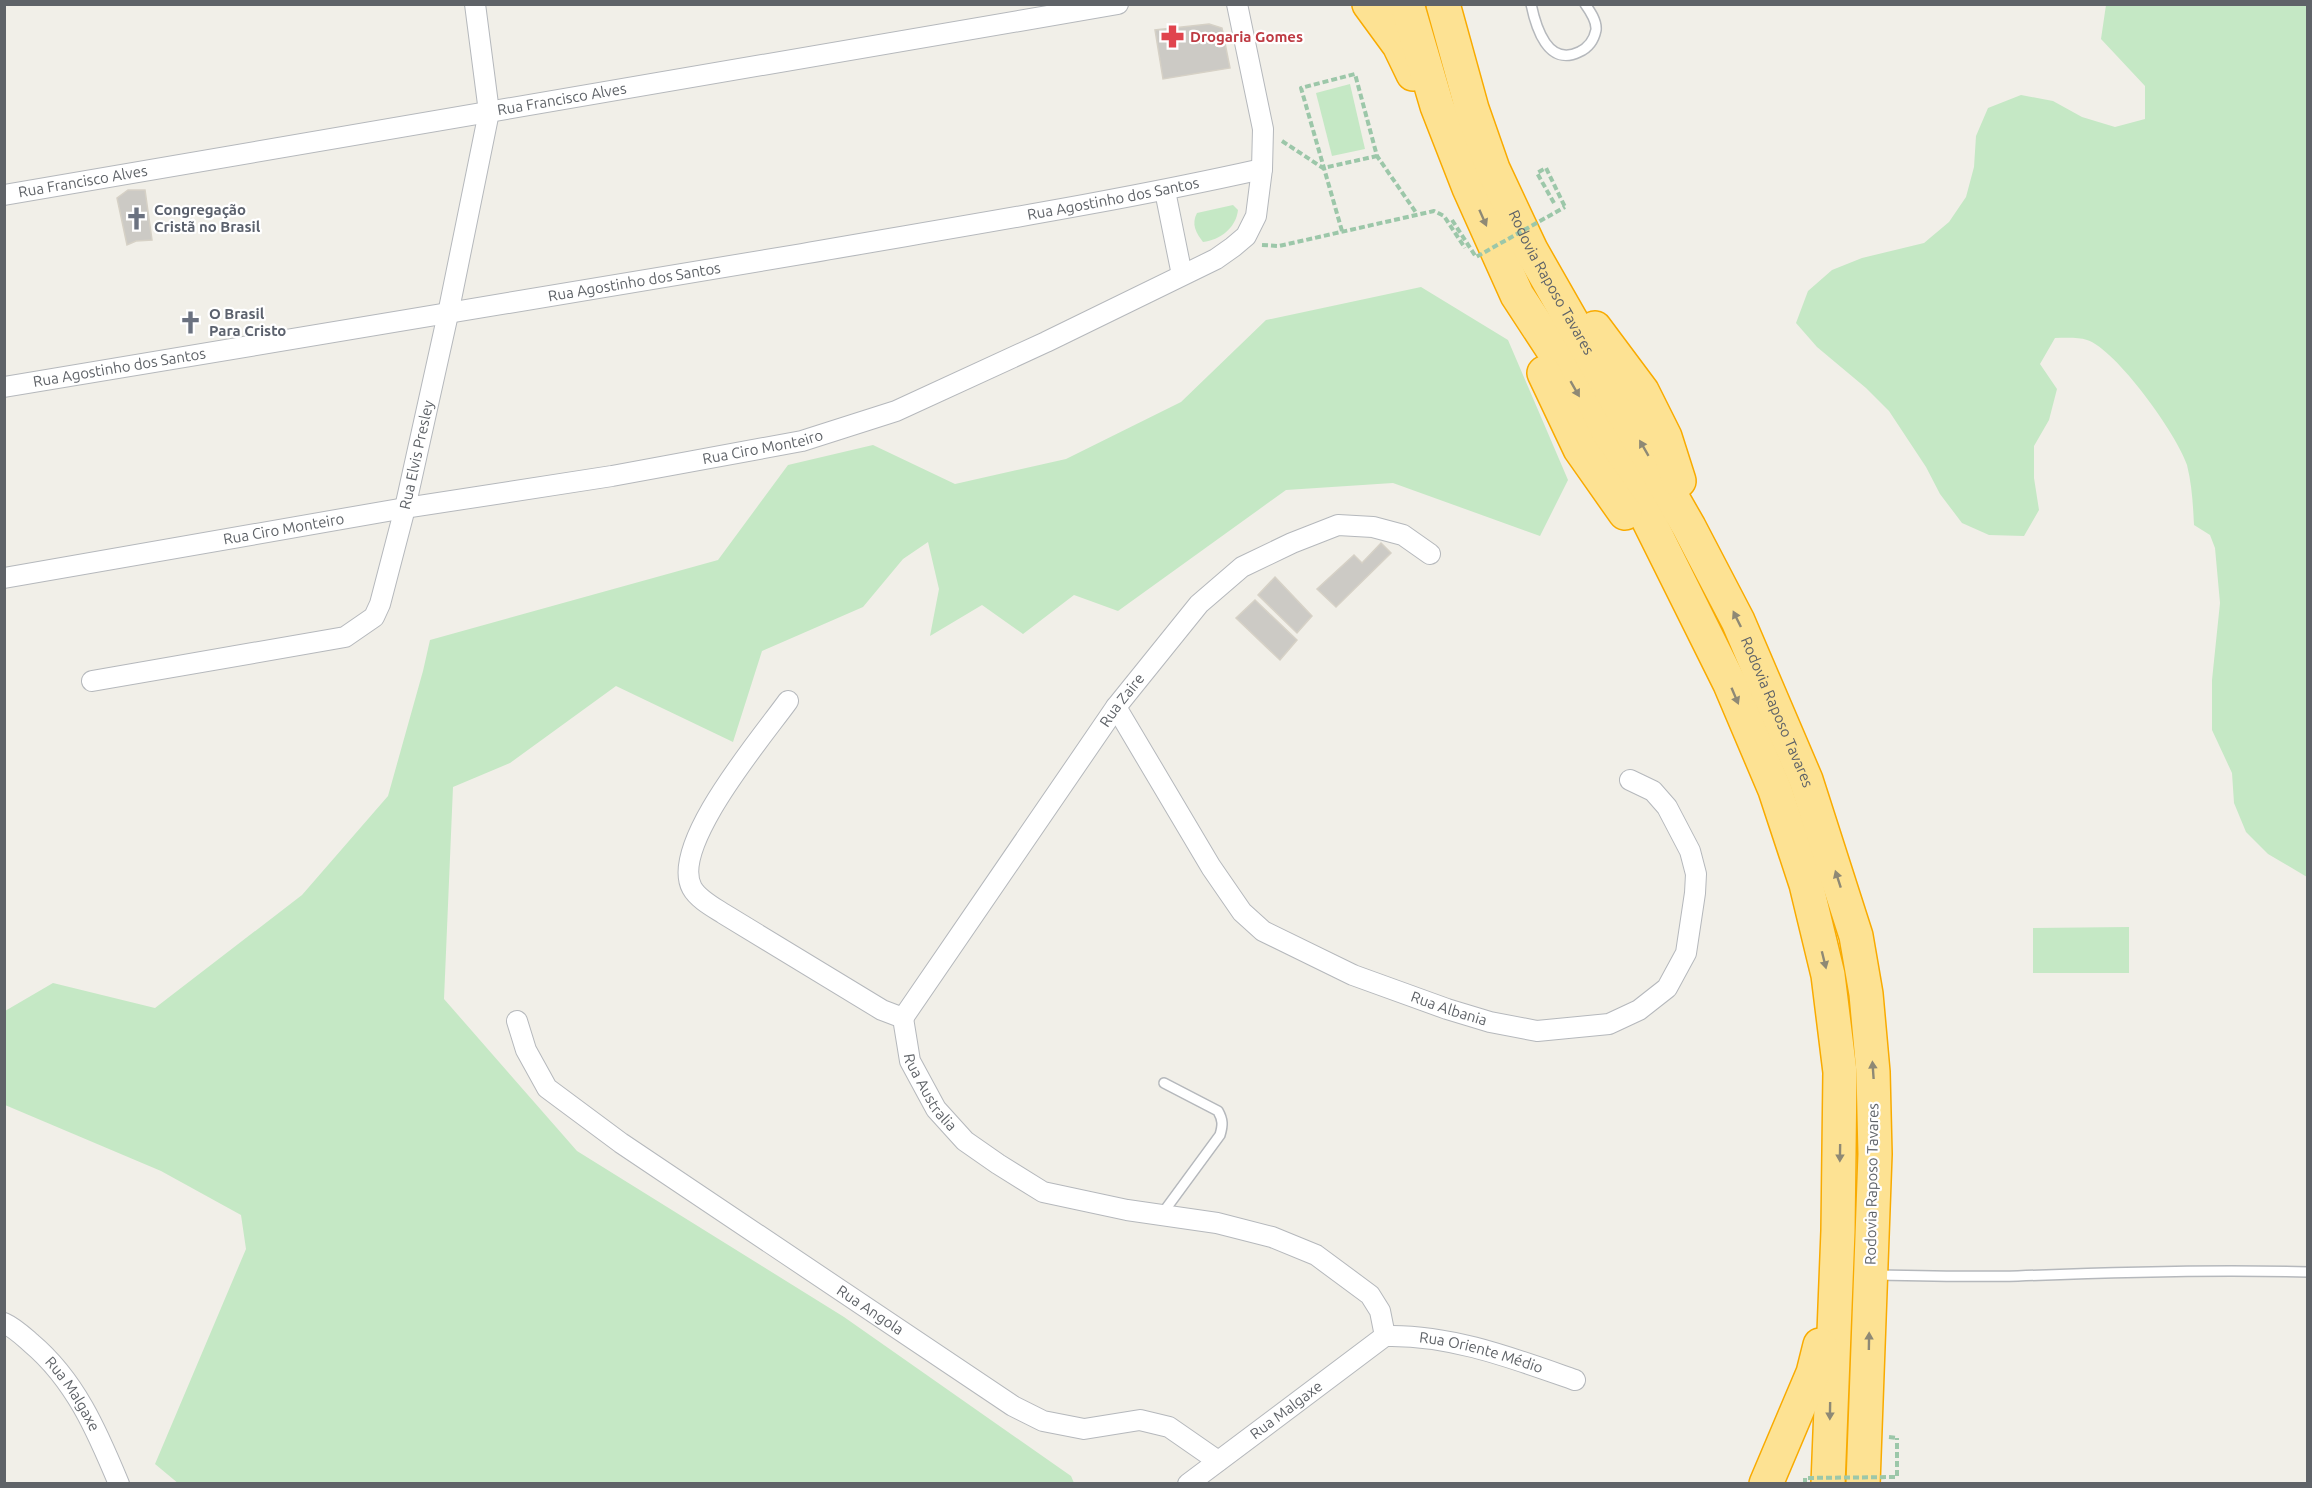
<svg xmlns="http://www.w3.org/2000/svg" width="2312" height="1488" viewBox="0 0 2312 1488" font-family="Ubuntu,sans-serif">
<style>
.green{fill:#c5e8c5}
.building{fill:#cccac5;stroke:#d6d1c6;stroke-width:1.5}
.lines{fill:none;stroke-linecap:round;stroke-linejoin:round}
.lane-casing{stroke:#b5b8bc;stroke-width:12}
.street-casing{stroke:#b5b8bc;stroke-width:22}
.highway-casing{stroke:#f9ab00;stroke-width:36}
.path{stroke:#9cc7a9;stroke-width:4;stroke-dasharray:6 3;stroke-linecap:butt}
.lane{stroke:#fff;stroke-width:9}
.street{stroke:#fff;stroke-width:20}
.highway{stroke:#fde293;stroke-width:33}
.path-bridge{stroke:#9cc7a9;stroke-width:4;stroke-dasharray:6 3;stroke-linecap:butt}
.oneway{fill:#8e8975}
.labels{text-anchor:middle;stroke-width:4.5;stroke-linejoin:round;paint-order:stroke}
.health-label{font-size:15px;font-weight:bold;fill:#be3a42;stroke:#fff;text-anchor:start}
.street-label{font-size:15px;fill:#5f6368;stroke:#fff}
.worship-label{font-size:15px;font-weight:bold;fill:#5b616d;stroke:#fff;text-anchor:start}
</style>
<rect width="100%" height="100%" fill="#f1efe8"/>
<g class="green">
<path d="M2106 5H2307V877L2268 854 2246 832 2234 803 2232 773 2212 730V680L2220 603 2215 548 2210 535 2194 525C2193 505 2192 485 2187 465 2178 436 2116 349 2087 340 2078 337 2065 338 2055 338L2040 364 2057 389 2049 420 2034 446V478L2039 510 2024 536 1989 535 1962 523 1940 494 1926 467 1889 411 1866 388 1817 347 1796 323 1808 291 1832 270 1862 258 1924 243 1949 222 1966 197 1974 167 1976 136 1988 108 2021 95 2053 101 2082 117 2115 127 2145 119V86L2101 39Z"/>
<path d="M1350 84 1365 149 1332 156 1316 93Z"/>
<path d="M1233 205 1238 210C1236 228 1220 240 1203 242 1196 233 1191 224 1197 213Z"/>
<path d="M1421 287 1508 340 1568 480 1540 536 1393 483 1286 490 1118 611 1074 595 1023 634 982 605 930 636 939 589 928 542 903 559 863 607 762 651 733 742 616 686 510 763 453 787 444 999 577 1151 844 1317 1071 1476 1074 1483 179 1484 155 1464 246 1249 241 1215 161 1171 5 1105V1011L53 983 155 1008 302 895 388 796 423 671 430 640 718 560 788 465 873 445 955 484 1066 459 1181 402 1266 320Z"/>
<path d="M2129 927V973H2033V928Z"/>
</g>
<g class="building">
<path d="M1209 24 1222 28 1230 68 1163 79 1155 30Z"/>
<path d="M128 190H145L152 240 136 241 127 245 117 198Z"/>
<path d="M1381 543 1391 553 1336 607 1317 589 1354 555 1362 563Z"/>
<path d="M1275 577 1312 616 1297 633 1258 595Z"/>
<path d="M1255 600 1297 640 1280 660 1236 618Z"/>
</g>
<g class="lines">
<defs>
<g id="lane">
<path d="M1531 4C1536 28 1548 67 1579 52 1588 48 1594 40 1596 30 1597 21 1590 11 1585 4"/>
<path d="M1162 1214 1220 1135C1223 1125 1223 1120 1218 1111L1164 1083"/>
<path d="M1876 1275C1923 1276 1971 1277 2018 1276 2115 1272 2211 1269 2308 1272"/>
</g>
<g id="street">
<path d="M1165 191 1182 275"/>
<path id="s1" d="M4 195 1118 4"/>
<path id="s2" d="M4 387C270 342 536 299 802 254 956 227 1110 203 1262 169"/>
<path id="s3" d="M4 578 405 508 612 476 802 441 896 411 1046 342 1216 259 1233 247 1246 236 1256 216 1262 169 1263 129 1237 4"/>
<path id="s4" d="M92 681 345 637 374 617 380 604 405 508 448 314 489 112 475 4"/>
<path id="s5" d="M788 701C763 736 669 846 692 888 698 899 713 907 724 914L882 1010 903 1018 910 1061 936 1109 965 1141 998 1164 1043 1192 1127 1210 1217 1223 1272 1237 1316 1255 1370 1295 1380 1311 1385 1336"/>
<path id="s6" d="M1116 707 1211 867 1242 912 1263 931 1353 975 1447 1009 1490 1022 1537 1031 1609 1024 1639 1010 1667 988 1686 953 1695 893 1696 874 1690 851 1667 807 1653 791 1630 780"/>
<path id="s7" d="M903 1018 1116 707 1199 604 1242 567 1292 543 1338 525 1373 527 1403 535 1430 554"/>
<path id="s8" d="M517 1021 526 1050 547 1088 621 1143 1013 1406 1043 1421 1084 1429 1140 1420 1169 1427 1218 1461"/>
<path id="s9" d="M4 1323C15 1328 22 1335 31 1343 75 1380 97 1431 119 1484"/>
<path id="s10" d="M1385 1336C1450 1334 1515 1359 1575 1380"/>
<path id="s11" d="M1188 1484 1385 1336"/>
</g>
<g id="highway">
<path d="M1369 4 1399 45 1413 74"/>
<path d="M1407 4 1437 106 1469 188 1517 295 1553 350 1626 475 1730 684 1775 790 1806 884 1828 975 1840 1072 1838 1231 1828 1484"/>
<path id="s12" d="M1443 4 1472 109 1493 169 1531 250 1689 527 1738 621 1806 780 1856 936 1866 994 1873 1072 1875 1154 1863 1484"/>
<path d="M1595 328 1642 391 1665 437 1679 481"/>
<path d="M1544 373 1580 449 1625 513"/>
<path d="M1766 1484 1813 1373 1820 1345"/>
</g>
</defs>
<use href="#lane" class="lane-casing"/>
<use href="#street" class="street-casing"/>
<use href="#highway" class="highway-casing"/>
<g class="path">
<path d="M1282 141 1323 168 1377 156"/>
<path d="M1554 203 1537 173 1546 168 1565 207"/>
<path d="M1342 231 1301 88 1355 74 1377 156 1417 214"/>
<path d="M1262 245 1279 246 1434 211 1444 216 1465 248"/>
<path d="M1889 1437 1897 1438"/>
</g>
<use href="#lane" class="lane"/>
<use href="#street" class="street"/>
<use href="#highway" class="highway"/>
<g class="path-bridge">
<path d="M1452 220 1476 257 1565 207"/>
<path d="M1805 1484V1478L1897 1477V1438"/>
</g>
</g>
<defs><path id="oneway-solid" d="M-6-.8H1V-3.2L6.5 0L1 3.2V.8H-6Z" transform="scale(1.5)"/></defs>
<g class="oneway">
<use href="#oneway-solid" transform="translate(1483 218) rotate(66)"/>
<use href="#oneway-solid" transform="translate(1575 389) rotate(60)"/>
<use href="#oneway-solid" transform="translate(1644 448) rotate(-120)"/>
<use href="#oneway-solid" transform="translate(1737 619) rotate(-116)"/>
<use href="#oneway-solid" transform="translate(1735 696) rotate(67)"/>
<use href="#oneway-solid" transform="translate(1838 879) rotate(-108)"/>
<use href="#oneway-solid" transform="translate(1824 960) rotate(76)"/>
<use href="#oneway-solid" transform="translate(1873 1070) rotate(-94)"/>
<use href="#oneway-solid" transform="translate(1840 1153) rotate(91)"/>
<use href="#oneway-solid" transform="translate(1869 1341) rotate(-89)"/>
<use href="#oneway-solid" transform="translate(1830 1411) rotate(91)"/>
</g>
<defs>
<symbol id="pharmacy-bare" viewBox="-9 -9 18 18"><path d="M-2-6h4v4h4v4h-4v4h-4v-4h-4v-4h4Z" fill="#e0444e" stroke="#fff" stroke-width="2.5" paint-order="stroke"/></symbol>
<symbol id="church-bare" viewBox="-9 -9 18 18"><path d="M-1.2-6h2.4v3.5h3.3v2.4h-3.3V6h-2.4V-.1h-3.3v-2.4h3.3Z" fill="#6b7280" stroke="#fff" stroke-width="2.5" paint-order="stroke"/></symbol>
</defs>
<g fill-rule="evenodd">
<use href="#pharmacy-bare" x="1156" y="20" width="33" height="33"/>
<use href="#church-bare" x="120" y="202" width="33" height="33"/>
<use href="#church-bare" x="174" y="306" width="33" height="33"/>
</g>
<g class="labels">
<g class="health-label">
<text x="1190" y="42">Drogaria Gomes</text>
</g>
<g class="street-label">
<text dy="5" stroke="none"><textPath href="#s1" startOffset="566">Rua Francisco Alves</textPath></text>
<text dy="5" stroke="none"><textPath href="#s1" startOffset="80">Rua Francisco Alves</textPath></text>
<text dy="5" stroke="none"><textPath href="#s2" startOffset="1125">Rua Agostinho dos Santos</textPath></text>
<text dy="5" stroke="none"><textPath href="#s2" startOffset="639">Rua Agostinho dos Santos</textPath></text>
<text dy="5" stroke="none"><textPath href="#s12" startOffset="300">Rodovia Raposo Tavares</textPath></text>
<text dy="5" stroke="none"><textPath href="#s2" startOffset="117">Rua Agostinho dos Santos</textPath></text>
<text dy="5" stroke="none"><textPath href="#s3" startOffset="770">Rua Ciro Monteiro</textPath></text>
<text dy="5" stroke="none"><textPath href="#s4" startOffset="460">Rua Elvis Presley</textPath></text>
<text dy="5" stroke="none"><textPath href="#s3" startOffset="284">Rua Ciro Monteiro</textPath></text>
<text dy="5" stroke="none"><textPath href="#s7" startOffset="386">Rua Zaire</textPath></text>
<text dy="5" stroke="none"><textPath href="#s12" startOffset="786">Rodovia Raposo Tavares</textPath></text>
<text dy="5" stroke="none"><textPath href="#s6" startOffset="471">Rua Albania</textPath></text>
<text dy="5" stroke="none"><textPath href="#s5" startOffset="546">Rua Australia</textPath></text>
<text transform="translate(1872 1184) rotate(-89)" y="5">Rodovia Raposo Tavares</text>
<text dy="5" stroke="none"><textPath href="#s8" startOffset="466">Rua Angola</textPath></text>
<text dy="5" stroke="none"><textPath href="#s10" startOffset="98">Rua Oriente Médio</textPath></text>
<text dy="5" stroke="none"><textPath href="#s9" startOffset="100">Rua Malgaxe</textPath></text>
<text dy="5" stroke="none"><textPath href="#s11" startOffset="123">Rua Malgaxe</textPath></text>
</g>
<g class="worship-label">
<text x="154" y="215">Congregação<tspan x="154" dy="17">Cristã no Brasil</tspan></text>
<text x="209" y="319">O Brasil<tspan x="209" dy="17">Para Cristo</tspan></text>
</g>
</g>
<rect width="2312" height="1488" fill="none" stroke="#5f6368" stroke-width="12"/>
</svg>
